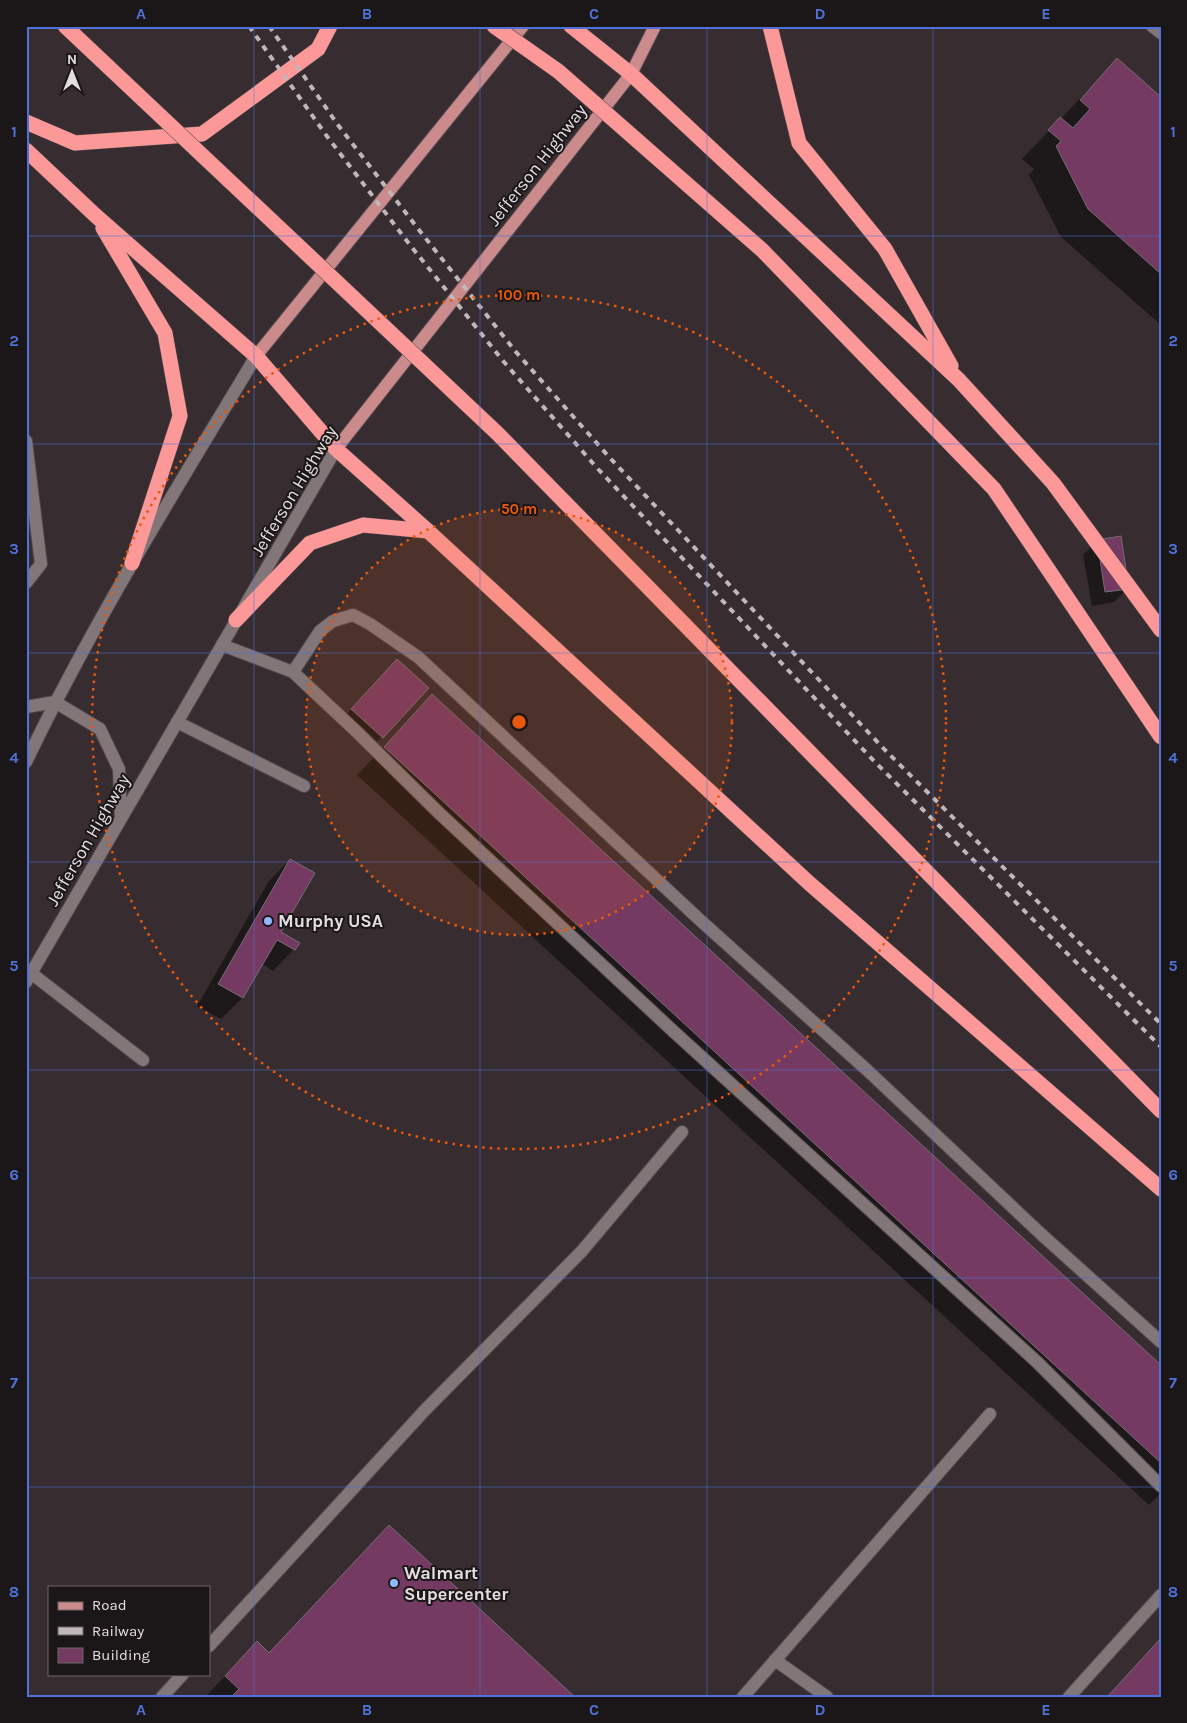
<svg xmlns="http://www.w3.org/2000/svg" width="1187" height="1723" viewBox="0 0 1187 1723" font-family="Karla,sans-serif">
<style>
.shadow{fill:#0007}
.building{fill:#753a62;stroke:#766c72}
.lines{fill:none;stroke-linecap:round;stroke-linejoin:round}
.lane-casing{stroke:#52494c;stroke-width:14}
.street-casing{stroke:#52494c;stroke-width:14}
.secondary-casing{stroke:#52494c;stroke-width:14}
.primary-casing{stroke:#52494c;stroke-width:14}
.highway-casing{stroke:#52494c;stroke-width:16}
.lane{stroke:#827679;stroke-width:12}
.street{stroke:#827679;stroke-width:12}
.secondary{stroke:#827679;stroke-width:12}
.primary{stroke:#cb8b8c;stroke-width:12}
.highway{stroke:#fc9998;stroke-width:15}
.rail{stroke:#bfb7ba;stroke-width:4;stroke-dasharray:6 6;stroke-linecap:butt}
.highway-bridge-casing{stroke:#52494c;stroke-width:16;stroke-linecap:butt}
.highway-bridge{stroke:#fc9998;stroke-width:15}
.grid{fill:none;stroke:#4f72da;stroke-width:1;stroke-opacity:0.55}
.ring{fill:none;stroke:#e8590c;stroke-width:2.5;stroke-dasharray:2.5 5}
.poi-dot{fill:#90b8fd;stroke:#1b1718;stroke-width:2}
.labels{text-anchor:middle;stroke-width:4;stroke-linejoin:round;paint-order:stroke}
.street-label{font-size:18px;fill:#e5dee0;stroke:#1b1718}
.poi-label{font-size:18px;font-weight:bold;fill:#e5dee0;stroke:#1b1718;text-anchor:start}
.centre{fill:#e8590c;stroke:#1b1718;stroke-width:2.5}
.ring-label{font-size:15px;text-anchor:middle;font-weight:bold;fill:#e8590c;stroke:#1b1718;stroke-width:4;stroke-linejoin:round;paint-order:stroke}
.neatline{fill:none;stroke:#4f72da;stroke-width:2}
.grid-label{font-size:16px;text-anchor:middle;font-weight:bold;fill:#4f72da}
</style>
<rect width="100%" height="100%" fill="#372d30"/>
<g class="shadow">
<path d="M1117 60 1161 98V325L1061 237 1029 175 1034 169 1022 159Z"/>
<path d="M1097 541 1128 588 1114 602 1092 606 1083 555Z"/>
<path d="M397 660 427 688 368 751 338 724Z"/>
<path d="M432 696 1161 1367V1493L1149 1505 357 775Z"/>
<path d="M290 860 280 932 294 949 273 971 262 964 242 998 221 1019 197 1006 269 881Z"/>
<path d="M1161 1638V1697H1107Z"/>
<path d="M257 1643 269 1654 574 1697H205Z"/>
</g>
<g class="building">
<path d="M1117 58 1161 97V274L1088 209 1056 146 1061 141 1048 130 1060 117 1073 128 1090 109 1080 100Z"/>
<path d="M1121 536 1129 589 1105 592 1097 540Z"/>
<path d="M397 659 429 688 383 738 351 709Z"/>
<path d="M432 694 1161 1365V1463L384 747Z"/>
<path d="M290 859 315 873 281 932 300 943 295 950 277 940 243 998 218 984Z"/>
<path d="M389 1525 575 1697H231L239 1689 225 1676 257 1641 269 1653Z"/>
<path d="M1161 1638V1697H1107Z"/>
</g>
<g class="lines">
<defs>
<g id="lane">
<path d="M26 441 41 564 26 583"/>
<path d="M222 645 293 672 358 733 439 813 673 1031 1037 1362 1161 1486"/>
<path d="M293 672 320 631 333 621 353 615 370 624 418 657 701 921 867 1070 1041 1234 1161 1342"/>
<path d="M26 707 55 702"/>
<path d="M177 722 304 786"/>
<path d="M31 973 143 1060"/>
<path d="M209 1646 425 1410 582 1251 682 1132"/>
<path d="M775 1660 827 1697"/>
<path d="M162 1697 183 1674"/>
<path d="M743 1697 990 1414"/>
<path d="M1069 1697 1161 1595"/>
</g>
<path id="street" d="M1152 26 1161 33"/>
<g id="secondary">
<path d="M55 702 100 729 119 769 121 818"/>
<path d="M26 762C93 622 176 490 256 356"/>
<path d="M26 982 336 449"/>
</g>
<g id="primary">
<path d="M256 356 523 26"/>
<path d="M336 449 631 74 655 26"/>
</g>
<g id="highway">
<path d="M571 26 631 74 959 380 1053 483 1161 630"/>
<path d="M770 26 799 143 885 249 951 366"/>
<path d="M26 122 75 143 202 134 318 49 330 26"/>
<path d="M26 150 96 216 256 356 336 449 428 531 809 883 1161 1189"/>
<path d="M103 228 165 333 180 416 132 563"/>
<path d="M236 620 310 543 363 525 428 531"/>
</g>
</defs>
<use href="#lane" class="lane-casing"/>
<use href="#street" class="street-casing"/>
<use href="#secondary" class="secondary-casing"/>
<use href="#primary" class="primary-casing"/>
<use href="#highway" class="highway-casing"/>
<use href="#lane" class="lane"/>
<use href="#street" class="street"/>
<use href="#secondary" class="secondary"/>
<use href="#primary" class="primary"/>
<use href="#highway" class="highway"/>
<g class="rail">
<path d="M249 26 326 135 410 245 504 362 598 469 874 761 1161 1047"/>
<path d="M269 26 338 125 423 235 516 352 610 458 885 750 1161 1024"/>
</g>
<defs>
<g id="highway-bridge">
<path d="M65 26 497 433 1161 1111"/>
<path d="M494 26 558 71 762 250 994 489 1161 737"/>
</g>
</defs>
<use href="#highway-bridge" class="highway-bridge-casing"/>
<use href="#highway-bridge" class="highway-bridge"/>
</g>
<path class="grid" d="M254 26V1697M480 26V1697M707 26V1697M933 26V1697M26 236H1161M26 444H1161M26 653H1161M26 862H1161M26 1070H1161M26 1278H1161M26 1487H1161"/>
<circle cx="519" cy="722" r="213" fill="#e8590c" fill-opacity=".12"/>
<g class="ring">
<circle cx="519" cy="722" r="213"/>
<circle cx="519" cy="722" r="427"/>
</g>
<g class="poi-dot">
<circle cx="268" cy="921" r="5"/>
<circle cx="394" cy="1583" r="5"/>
</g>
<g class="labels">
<g class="street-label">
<text transform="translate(537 165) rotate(-52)" y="6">Jefferson Highway</text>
<text transform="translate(294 491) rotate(-59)" y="6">Jefferson Highway</text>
<text transform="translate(88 840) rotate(-60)" y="6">Jefferson Highway</text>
</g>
<g class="poi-label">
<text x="278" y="927">Murphy USA</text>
<text x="404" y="1579">Walmart<tspan x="404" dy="21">Supercenter</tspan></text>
</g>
</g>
<circle cx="519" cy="722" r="8" class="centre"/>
<g class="ring-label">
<text x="519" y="300">100 m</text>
<text x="519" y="514">50 m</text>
</g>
<rect width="1187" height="1723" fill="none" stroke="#1b1718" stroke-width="55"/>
<rect x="48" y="1586" width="162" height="90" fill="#1b1718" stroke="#6c6768"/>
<rect x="58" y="1602" width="25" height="8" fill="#cb8b8c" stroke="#6c6768"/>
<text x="92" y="1610" font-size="15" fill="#e5dee0">Road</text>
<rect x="58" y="1627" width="25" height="8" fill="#bfb7ba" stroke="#6c6768"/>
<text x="92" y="1636" font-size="15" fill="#e5dee0">Railway</text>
<rect x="58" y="1648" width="25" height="15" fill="#753a62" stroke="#6c6768"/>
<text x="92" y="1660" font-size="15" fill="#e5dee0">Building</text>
<g transform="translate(72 72)" stroke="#1b1718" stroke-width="4" paint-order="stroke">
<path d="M0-4L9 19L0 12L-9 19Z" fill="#e5dee0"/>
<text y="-8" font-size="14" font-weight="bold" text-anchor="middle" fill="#e5dee0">N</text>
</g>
<rect x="28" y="28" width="1132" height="1668" class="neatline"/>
<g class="grid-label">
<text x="141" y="19">A</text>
<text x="367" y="19">B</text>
<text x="594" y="19">C</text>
<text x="820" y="19">D</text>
<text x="1046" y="19">E</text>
<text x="14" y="137">1</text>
<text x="1173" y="137">1</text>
<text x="14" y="346">2</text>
<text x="1173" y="346">2</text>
<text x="14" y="554">3</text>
<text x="1173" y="554">3</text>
<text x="14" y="763">4</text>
<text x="1173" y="763">4</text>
<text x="14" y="971">5</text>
<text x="1173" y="971">5</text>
<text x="14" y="1180">6</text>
<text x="1173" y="1180">6</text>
<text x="14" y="1388">7</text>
<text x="1173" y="1388">7</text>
<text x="14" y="1597">8</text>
<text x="1173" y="1597">8</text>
<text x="141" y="1715">A</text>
<text x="367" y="1715">B</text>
<text x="594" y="1715">C</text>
<text x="820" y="1715">D</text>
<text x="1046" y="1715">E</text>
</g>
</svg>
